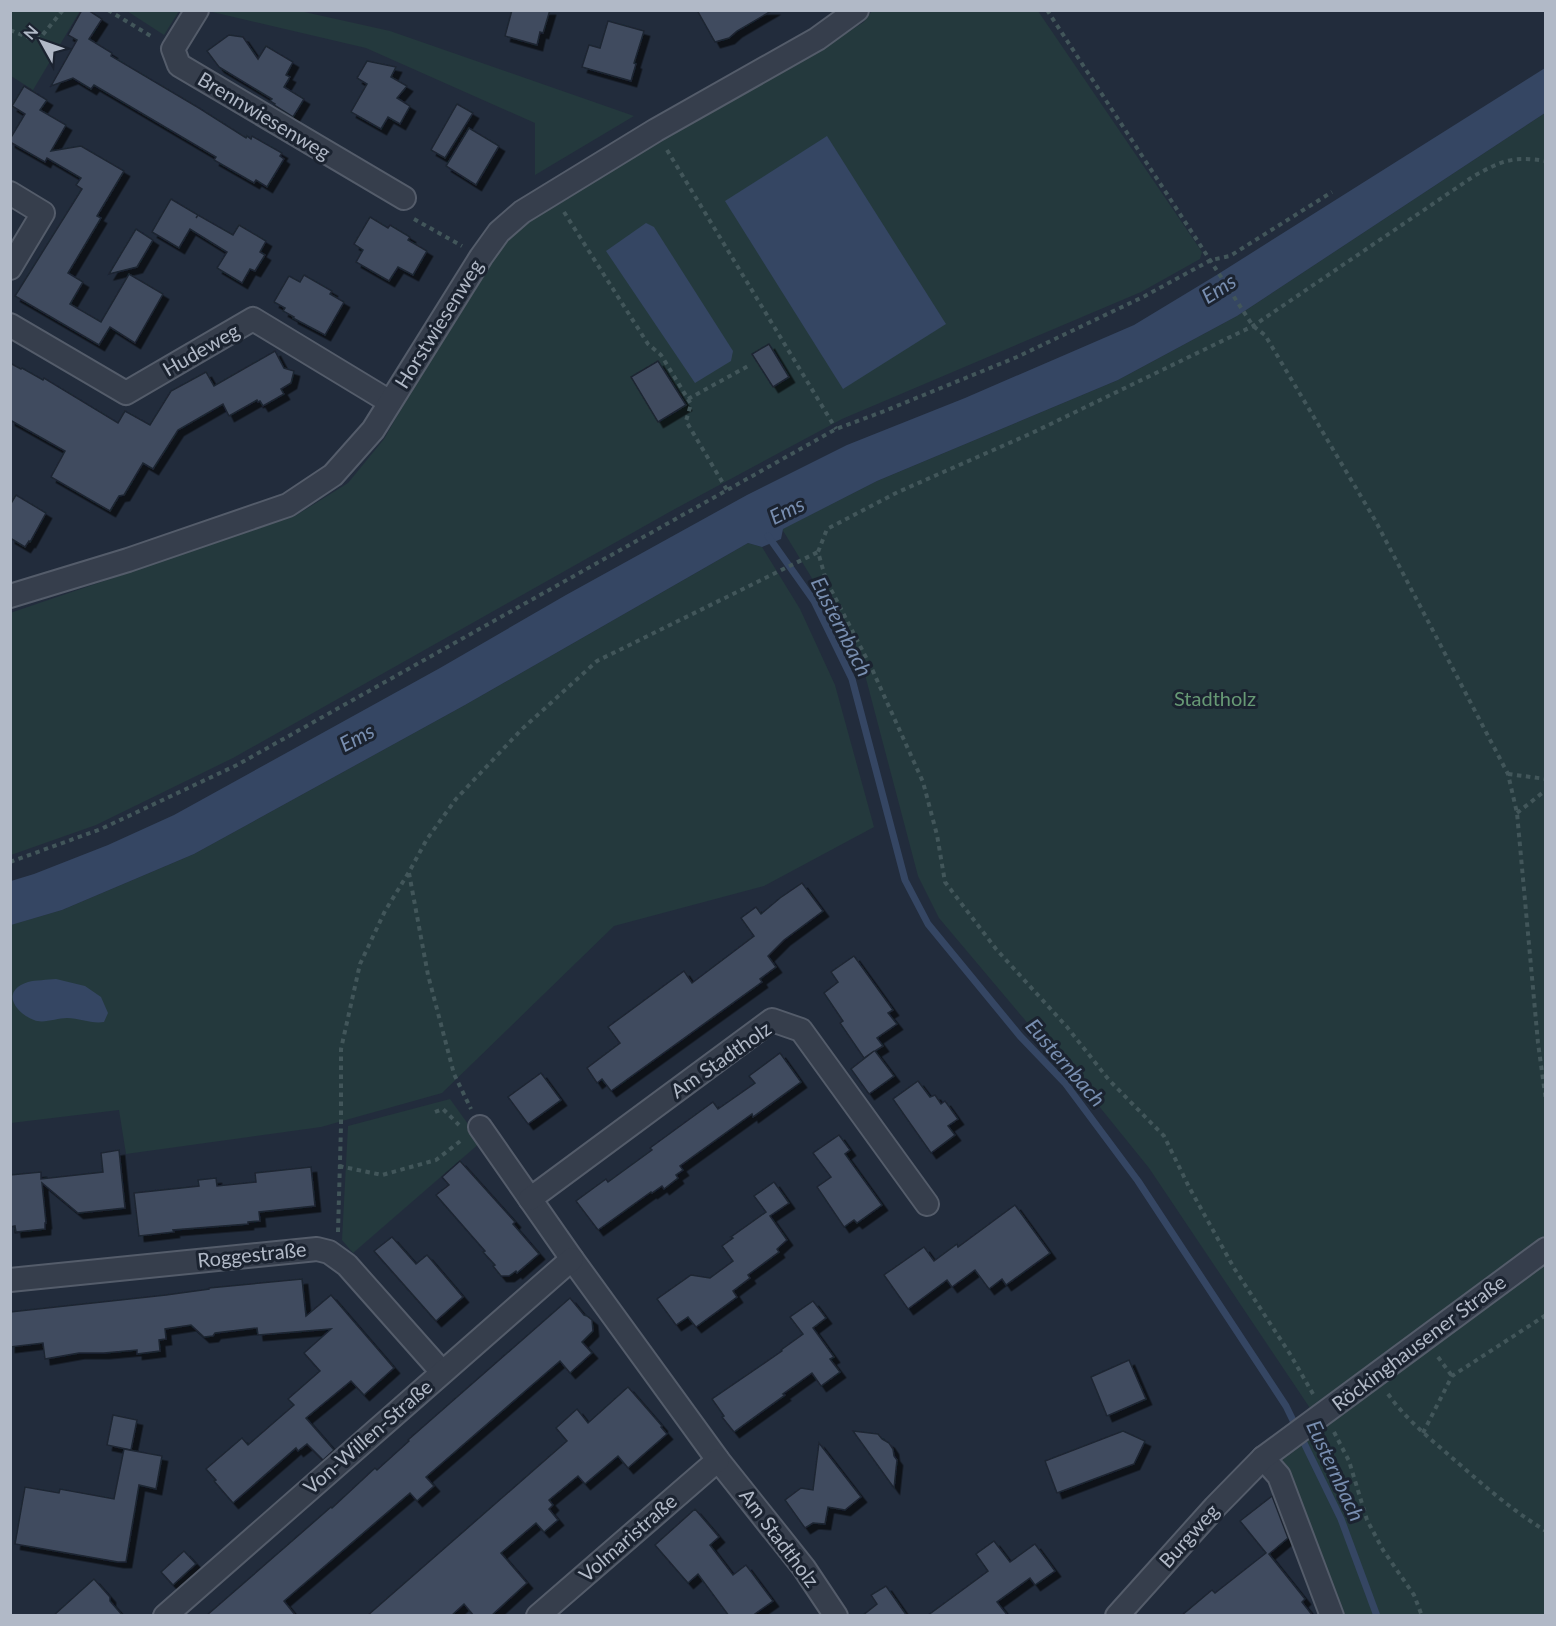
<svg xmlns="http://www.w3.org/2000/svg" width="1556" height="1626" viewBox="0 0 1556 1626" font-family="Lato,sans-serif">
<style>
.green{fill:#24393d}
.water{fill:#354663}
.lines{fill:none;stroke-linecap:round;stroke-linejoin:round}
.stream{stroke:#354663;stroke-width:7}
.building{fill:#414b5e;stroke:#1d2532;stroke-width:1.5;filter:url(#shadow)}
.minor-casing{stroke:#545c6a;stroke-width:26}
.path{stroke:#42565a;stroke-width:4;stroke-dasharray:4.5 4.5;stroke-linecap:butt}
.minor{stroke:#363e4c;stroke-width:22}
.labels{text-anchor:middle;stroke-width:6;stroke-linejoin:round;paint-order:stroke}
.street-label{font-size:20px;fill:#b1b9c7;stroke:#1b2330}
.park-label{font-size:20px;fill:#679975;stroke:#1b2330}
.water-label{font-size:21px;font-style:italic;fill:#788eb0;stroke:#1b2330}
</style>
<defs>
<filter id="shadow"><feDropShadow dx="5.5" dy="5.5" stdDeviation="0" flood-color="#0009"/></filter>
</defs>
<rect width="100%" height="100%" fill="#222c3c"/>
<g class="green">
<path d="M11 10 80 11 33 90 11 76Z"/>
<path d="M127 11H179L164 35Z"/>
<path d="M208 11H300L390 31 634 116 535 175V123L366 48Z"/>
<path d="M872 11H1038L1202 252 1200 259 1141 292 842 419 673 510 233 758 96 825 11 855 10 613 295 516 348 483 384 439 486 260 530 217 671 133 792 67 864 22Z"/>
<path d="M1545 113V1615H1345L1282 1460 1324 1429 1149 1168 1077 1079 1030 1026 939 918 918 876 864 671 810 575 782 529 877 481 1118 380 1237 316Z"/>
<path d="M748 543 762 547 800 609 835 685 874 827 764 886 614 926 442 1093 321 1127 126 1154 119 1110 11 1123 10 925 62 910 194 854 465 705Z"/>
<path d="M450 1099 481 1142 353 1253 342 1240 348 1126Z"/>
</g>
<g class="water">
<path d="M1545 68V113L1237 316 1118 380 877 481 783 529 781 539 762 547 748 543 465 705 194 854 62 910 11 925V881L34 874 108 845 174 815 440 668 566 595 747 495 847 445 965 398 1134 325 1215 276Z"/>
<path d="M827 136 946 324 843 389 725 201Z"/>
<path d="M646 223 654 227 733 351 731 361 695 383 606 251Z"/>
<path d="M56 979 85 986 101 997 108 1013 104 1022C91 1024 80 1018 67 1018 57 1018 43 1024 34 1020 15 1013 0 991 28 982 36 980 47 980 56 979Z"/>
</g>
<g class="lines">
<path class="stream" d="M768 536 814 601 852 679 905 880 928 924 1020 1036 1065 1083 1138 1181 1286 1406 1341 1519 1377 1616"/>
</g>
<g class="building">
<path d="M82 10H88L102 19 89 39 112 53 111 56 199 108 246 138 247 136 251 139 252 136 282 153 280 156 284 159 267 187 256 180 254 183 214 160 216 157 94 85 91 89 73 78 51 86 77 40 68 35Z"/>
<path d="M512 10H550L543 33 540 32 537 45 505 36Z"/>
<path d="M697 10H773L737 31 729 38 715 42Z"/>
<path d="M608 21 644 31 634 63 636 64 631 81 582 67 589 45 600 48Z"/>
<path d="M229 35 243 37 258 59 266 46 293 62 286 75 290 77 284 87 304 99 293 117 274 105 275 104 270 101 272 99 219 67 207 51Z"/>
<path d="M367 61 396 67 391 77 407 86 397 98 410 106 400 124 388 117 381 129 351 112 367 84 357 78Z"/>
<path d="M24 86 47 100 40 110 66 125 51 151 81 146 124 171 97 216 101 218 68 273 83 282 70 304 101 322 129 274 163 294 135 343 110 327 99 345 15 296 82 189 76 185 81 178 47 158 45 162 10 142V139L25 114 12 106Z"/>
<path d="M457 104 473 113 445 158 431 150Z"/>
<path d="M469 128 499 146 476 185 446 166Z"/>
<path d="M171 199 198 215 196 218 198 215 233 235 239 225 266 241 260 252 265 255 255 271 250 269 242 283 217 268 227 252 190 229 179 248 152 232Z"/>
<path d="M370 217 388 228 390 225 410 237 408 240 427 251 413 275 398 267 389 281 356 262 363 250 354 244Z"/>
<path d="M136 229 153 240 137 267 109 274Z"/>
<path d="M304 275 332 291 330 294 344 302 325 335 293 318 294 317 283 311 285 308 274 302 289 276 300 282Z"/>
<path d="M769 344 789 377 773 387 752 354Z"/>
<path d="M275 351 284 368 294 371 291 383 281 389 284 394 263 406 260 401 258 402 257 400 229 416 223 404 178 430 153 469 143 463 124 495 119 496 110 511 51 477 65 451 10 420V363L21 369 22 368 43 380 44 378 118 423 125 411 150 425 171 391 206 372 214 386Z"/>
<path d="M658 361 686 405 658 422 631 377Z"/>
<path d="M16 495 46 513 30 542 29 541 25 547 10 538V505Z"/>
<path d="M802 883 823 911 784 940 768 956 776 967 760 979 762 982 611 1091 602 1079 597 1083 587 1068 620 1043 608 1027 684 971 692 983 754 936 741 918 756 907 761 914 780 898Z"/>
<path d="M854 956 893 1010 888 1013 897 1024 877 1038 883 1046 875 1051 894 1076 869 1094 851 1069 874 1051 864 1058 840 1023 843 1021 824 993 838 982 831 972Z"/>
<path d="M780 1053 801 1082 753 1117 752 1114 680 1166 683 1170 676 1175 678 1178 664 1189 662 1186 652 1193 651 1192 598 1230 576 1201 606 1179 608 1182 652 1150 650 1148 713 1102 718 1109 755 1083 749 1076Z"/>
<path d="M541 1073 561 1100 528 1124 508 1097Z"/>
<path d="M918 1081 930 1097 935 1095 941 1104 945 1101 958 1119 948 1126 955 1135 931 1153 893 1099Z"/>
<path d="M839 1135 850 1150 845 1154 882 1205 857 1223 854 1220 844 1227 817 1187 831 1177 813 1153Z"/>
<path d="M119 1150 125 1208 78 1213 42 1183 46 1223H45V1229L16 1232 15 1226 10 1227V1175L41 1172V1179L103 1172 101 1153Z"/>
<path d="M460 1161 515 1222 513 1224 539 1254 517 1273 516 1271 509 1276H501L493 1266 495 1265 483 1252 485 1251 436 1195 449 1185 442 1177Z"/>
<path d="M311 1167 315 1206 259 1212 260 1221 248 1222V1224L173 1230 174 1232 139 1236 134 1193 199 1186 198 1180 216 1178 217 1186 256 1182 255 1173Z"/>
<path d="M774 1182 789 1203 770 1216 787 1240 777 1249 779 1252 748 1275 750 1278 733 1291 737 1297 696 1327 688 1317 676 1325 657 1299 691 1275 710 1278 733 1261 722 1246 733 1238 731 1237 766 1212 754 1196Z"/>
<path d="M1015 1205 1050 1253 1006 1285 1002 1279 989 1289 975 1270 952 1287 947 1280 908 1309 884 1275 924 1247 934 1261 957 1244 958 1247Z"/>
<path d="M392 1237 416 1264 427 1255 463 1297 436 1321 374 1251Z"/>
<path d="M302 1279 306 1316 331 1295 394 1368 364 1395 351 1381 306 1418 334 1450 323 1460 307 1444 298 1451 296 1448 233 1503 214 1481 216 1480 206 1469 242 1438 248 1445 294 1405 288 1399 320 1371 304 1353 331 1329 258 1335 257 1328 215 1333 213 1336 204 1337 191 1325 165 1329 166 1339 159 1340 160 1351 137 1354V1350L104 1353H79L45 1359 43 1343 10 1347V1312L166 1295 209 1289V1288Z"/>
<path d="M570 1298 584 1315 587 1316 592 1320 593 1331 582 1342 592 1353 570 1373 560 1361 426 1477 434 1486 417 1501 410 1493 284 1601 296 1616H206L331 1507 332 1508 375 1468 377 1470 409 1441 408 1440Z"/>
<path d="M813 1301 826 1318 813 1328 834 1357 830 1359 840 1372 821 1386 812 1373 783 1394 785 1395 734 1432 722 1417 724 1416 712 1399 782 1351 781 1350 803 1334 790 1317Z"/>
<path d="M1129 1360 1146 1399 1107 1416 1091 1377Z"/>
<path d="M628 1387 662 1426 661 1427 667 1434 628 1468 618 1456 585 1484 578 1476 549 1500 553 1505 549 1509 558 1520 544 1532 536 1523 501 1553 527 1583 491 1616H474L464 1604 451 1616H367L567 1441 556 1428 577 1409 588 1423Z"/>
<path d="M113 1415 137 1420 131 1450 107 1445Z"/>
<path d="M853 1431 878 1434 882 1439 889 1443 893 1449 894 1456 897 1460 894 1488Z"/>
<path d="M1123 1431 1145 1441 1134 1464 1057 1493 1045 1461Z"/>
<path d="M819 1443 861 1497 845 1510 828 1507 825 1524 813 1523 805 1528 785 1500 801 1488 813 1490Z"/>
<path d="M124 1449 162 1456 156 1489 139 1485 126 1562H118L15 1544 25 1487 59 1493 60 1489 114 1499Z"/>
<path d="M1272 1496 1288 1538 1269 1554 1305 1599 1302 1602 1313 1616H1181L1212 1590 1215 1593 1266 1553 1240 1521Z"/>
<path d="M695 1509 719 1537 710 1545 733 1575 746 1565 773 1601 752 1616H729L698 1574 688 1583 655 1545Z"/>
<path d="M994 1541 1010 1562 1035 1544 1055 1571 1035 1585 1030 1578 997 1602 1008 1616H927L988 1571 976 1554Z"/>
<path d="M184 1551 196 1564 173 1585 161 1572Z"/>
<path d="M94 1579 110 1597V1601L123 1616H53Z"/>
<path d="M886 1586 907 1616H862L877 1604 871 1595Z"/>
</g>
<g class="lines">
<defs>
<g id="minor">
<path d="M197 10 173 49 179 65 404 198"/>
<path d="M10 193 43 213 10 268"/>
<path d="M10 325 126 393 253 319 390 402"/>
<path d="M10 596 128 560 288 505 333 475 373 430 481 257 499 232 522 212 656 130 817 39 857 10"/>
<path d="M480 1127 572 1259 718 1460 804 1568 836 1616"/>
<path d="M530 1199 772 1020 801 1030 927 1204"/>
<path d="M10 1280 317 1249 329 1252 347 1265 442 1372"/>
<path d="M1263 1458 1279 1476 1332 1616"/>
<path d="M165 1616 572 1259"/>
<path d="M538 1616 718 1460"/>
<path d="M1117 1616 1215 1507 1263 1458 1546 1249"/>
</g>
</defs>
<use href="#minor" class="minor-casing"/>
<g class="path">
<path d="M108 10 154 38"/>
<path d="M1047 10 1253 326 1265 335 1375 520 1508 774 1517 813 1538 1043 1546 1101"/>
<path d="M10 30 29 38H40L63 10"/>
<path d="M667 150 836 429"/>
<path d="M564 212 648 344 661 355 691 404 686 421 727 490"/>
<path d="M414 219 462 246"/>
<path d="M688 399 750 365"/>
<path d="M1508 774 1546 779"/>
<path d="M1517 813 1546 790"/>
<path d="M10 862 101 829 237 765 836 429 882 412 1017 357 1143 297 1211 260 1230 256 1332 192"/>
<path d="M409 873 428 975 454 1074 471 1109"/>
<path d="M435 1112 443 1109 459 1125"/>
<path d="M339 1166 382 1175 436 1160 463 1139"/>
<path d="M338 1232 341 1126V1049L360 964 385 911 409 872 427 839 456 799 521 730 597 661 818 552"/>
<path d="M1438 1357 1452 1376"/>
<path d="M1313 1394 1290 1354 1234 1268 1189 1187 1164 1136 1109 1080 1067 1027 996 949 945 882 937 835 923 782 872 669 826 580 818 552 827 529 898 492 1032 433 1253 326 1474 176C1503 160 1513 156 1546 161"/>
<path d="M1388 1394C1405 1418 1428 1437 1450 1456 1481 1483 1511 1510 1546 1531"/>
<path d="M1334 1432 1349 1461 1367 1520 1383 1550 1414 1595 1422 1616"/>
<path d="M1423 1433 1452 1376 1546 1315"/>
</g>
<use href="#minor" class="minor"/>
</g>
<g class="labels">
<g class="street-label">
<text transform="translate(264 116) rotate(31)" y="7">Brennwiesenweg</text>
<text transform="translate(439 324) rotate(-58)" y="7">Horstwiesenweg</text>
<text transform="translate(201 350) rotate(-30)" y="7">Hudeweg</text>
<text transform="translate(721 1060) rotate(-35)" y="7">Am Stadtholz</text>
<text transform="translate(252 1255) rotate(-6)" y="7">Roggestraße</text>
<text transform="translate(1419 1343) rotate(-37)" y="7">Röckinghausener Straße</text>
<text transform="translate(368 1437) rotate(-41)" y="7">Von-Willen-Straße</text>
<text transform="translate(1189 1536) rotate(-48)" y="7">Burgweg</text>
<text transform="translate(628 1538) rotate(-41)" y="7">Volmaristraße</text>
<text transform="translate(779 1538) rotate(53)" y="7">Am Stadtholz</text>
</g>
<g class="park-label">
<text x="1215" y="706">Stadtholz</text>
</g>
<g class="water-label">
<text transform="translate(1219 289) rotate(-32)" y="7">Ems</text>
<text transform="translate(787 511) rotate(-26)" y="7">Ems</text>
<text transform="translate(841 627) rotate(63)" y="7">Eusternbach</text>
<text transform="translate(357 738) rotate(-28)" y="7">Ems</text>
<text transform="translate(1065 1063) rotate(49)" y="7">Eusternbach</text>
<text transform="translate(1335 1471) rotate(65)" y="7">Eusternbach</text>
</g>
</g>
<rect width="1556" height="1626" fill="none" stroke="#b1b9c7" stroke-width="24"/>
<g transform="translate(42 42) rotate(310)" stroke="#1b2330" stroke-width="4.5" paint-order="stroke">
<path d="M0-4.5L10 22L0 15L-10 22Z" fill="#b1b9c7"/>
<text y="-9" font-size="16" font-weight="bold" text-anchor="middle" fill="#b1b9c7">N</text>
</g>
</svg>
